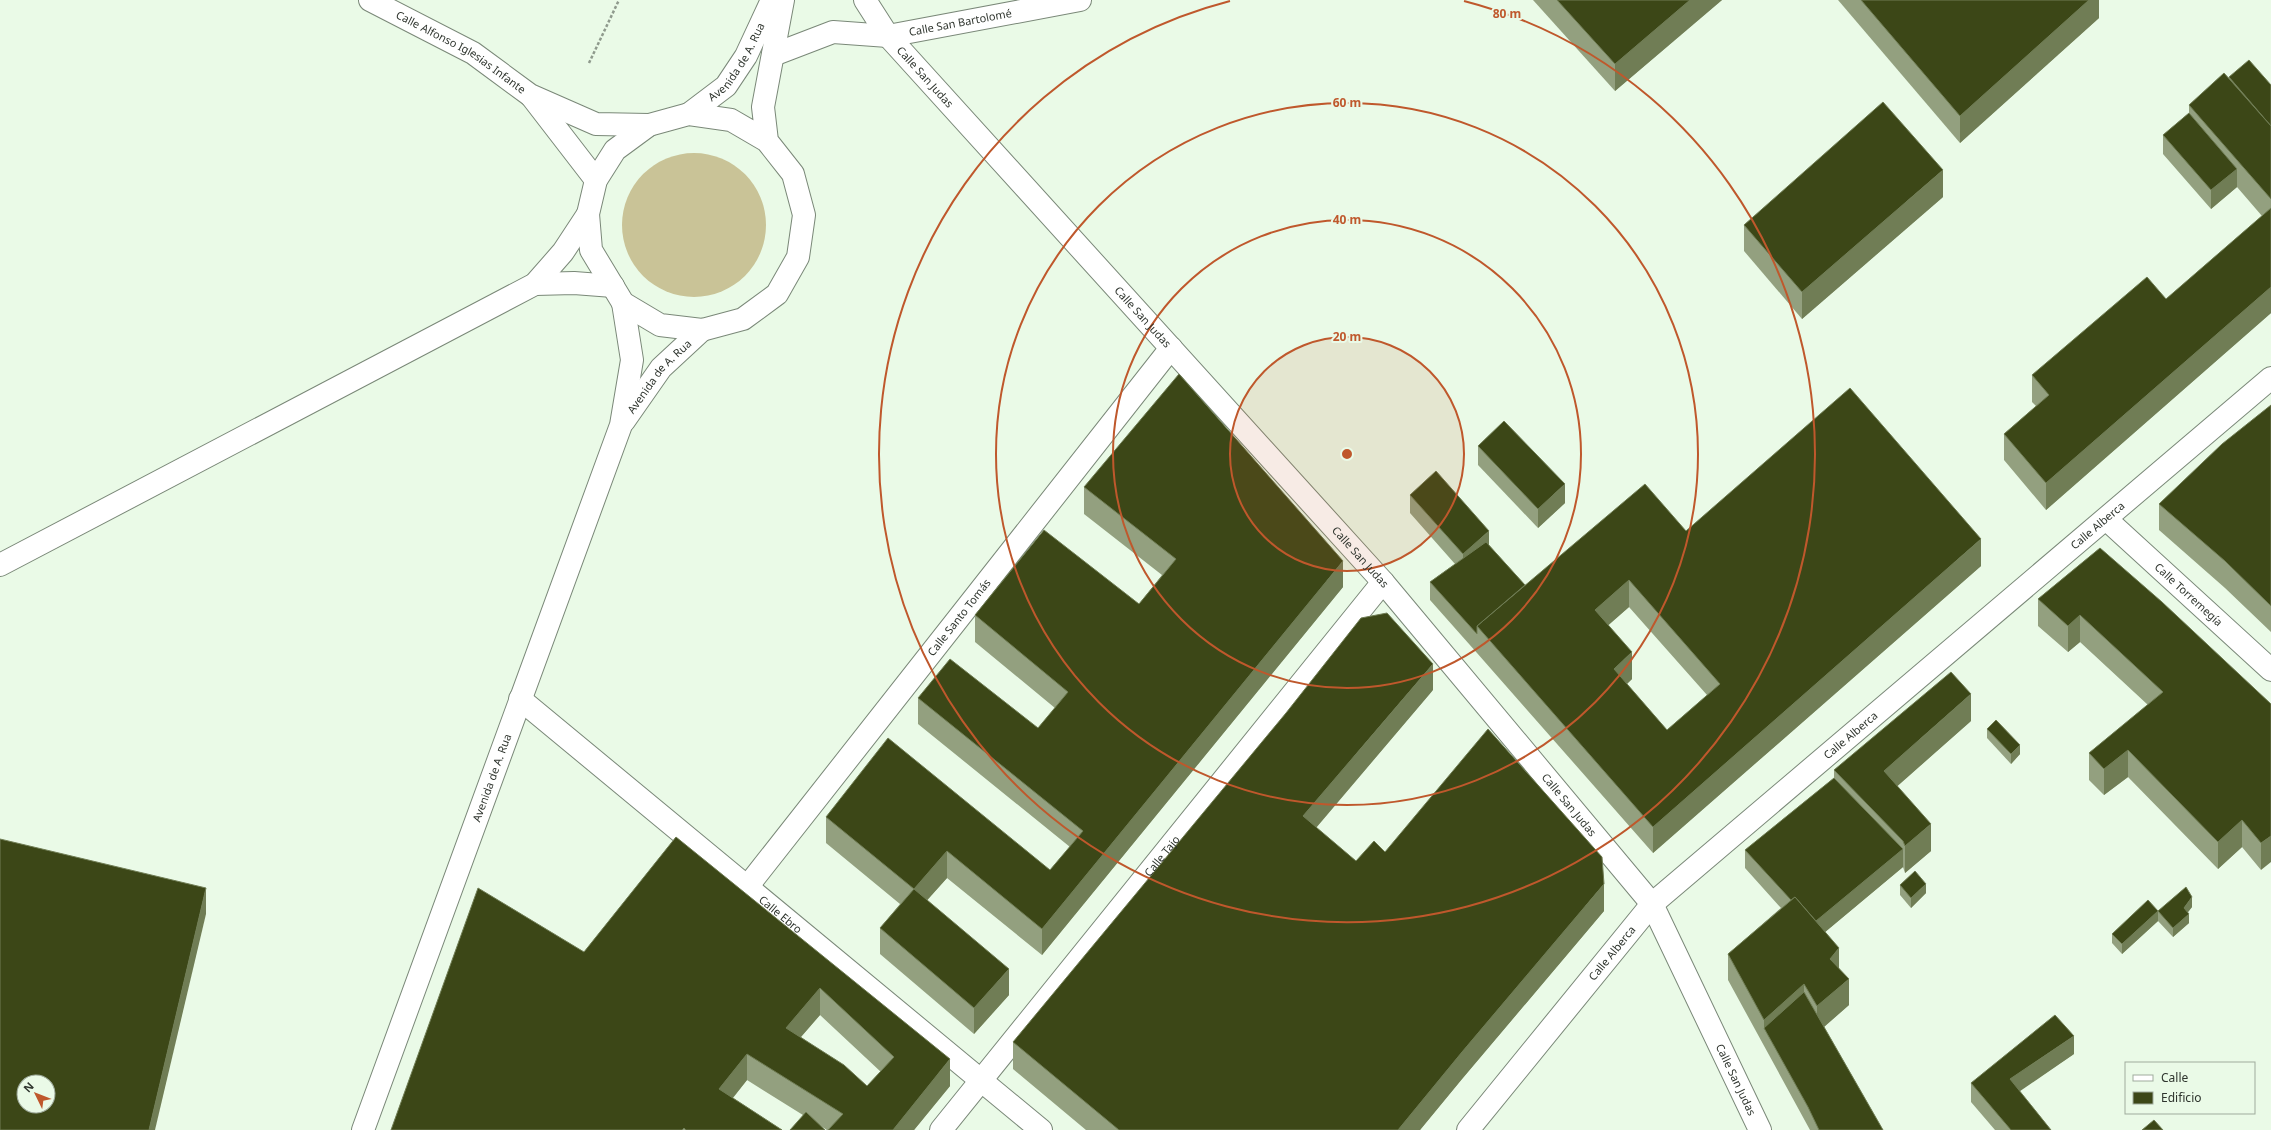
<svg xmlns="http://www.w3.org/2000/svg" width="2271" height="1130" viewBox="0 0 2271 1130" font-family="'Noto Sans',sans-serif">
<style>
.green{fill:#c9c397}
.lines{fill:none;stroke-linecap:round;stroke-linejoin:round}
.minor-casing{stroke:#7a8878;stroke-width:24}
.path{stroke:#8f9a8d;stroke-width:2.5;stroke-dasharray:3 2;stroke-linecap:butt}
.minor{stroke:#fff;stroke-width:22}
.wall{fill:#93a07f;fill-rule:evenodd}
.shaded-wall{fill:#707d55}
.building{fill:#3c4717;stroke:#707d55;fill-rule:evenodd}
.ring{fill:none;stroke:#bf582c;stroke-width:2}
.labels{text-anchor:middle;stroke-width:4;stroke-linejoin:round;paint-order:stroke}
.street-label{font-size:11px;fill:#2f352e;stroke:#eafae7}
.centre{fill:#bf582c;stroke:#eafae7;stroke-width:2}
.ring-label{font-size:12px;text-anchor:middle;font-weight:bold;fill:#bf582c;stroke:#eafae7;stroke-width:4;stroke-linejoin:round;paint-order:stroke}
</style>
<rect width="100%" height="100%" fill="#eafae7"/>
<circle class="green" cx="694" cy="225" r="72"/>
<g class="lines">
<defs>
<g id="minor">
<path id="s1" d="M370 0 473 53 530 95 596 124 649 125"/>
<path id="s2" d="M865 0 888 36 1383 582 1652 904 1760 1130"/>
<path id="s3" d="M773 55 833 32 888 36 1080 0"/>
<path d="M532 97 596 180"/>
<path id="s4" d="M689 114 726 86 746 56 772 0"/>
<path d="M767 141 731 120 689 114 649 125 615 150 596 180 588 214 591 250 623 303 660 325 702 330 743 319 777 294 798 257 804 215 793 174 767 141 763 107 783 0"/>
<path d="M535 284 574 283 613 286"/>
<path id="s5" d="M624 421 661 368 702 330"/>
<path id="s6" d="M2106 519 2271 670"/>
<path d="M0 565 535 284 563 252 588 214"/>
<path id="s7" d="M520 699 1041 1130"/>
<path id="s8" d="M747 887 1171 348"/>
<path id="s9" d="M363 1130 621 425 632 360 623 303"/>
<path id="s10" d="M941 1130 1383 582"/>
<path id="s11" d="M1468 1130 1652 904 2271 378"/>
</g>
</defs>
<use href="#minor" class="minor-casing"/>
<path class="path" d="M589 63 619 0"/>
<use href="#minor" class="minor"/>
</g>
<g class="wall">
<path d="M1533 0H1722L1615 91Z"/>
<path d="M1838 0H2099V18L1960 143Z"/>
<path d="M2229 77 2271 85V313L2046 510 2004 460V434L2036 406 2032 402V375L2166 299 2262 216 2237 187 2211 209 2163 154V135L2189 113V105Z"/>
<path d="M1943 197 1802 319 1744 251V225Z"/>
<path d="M2271 405V632L2225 588 2159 530V504Z"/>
<path d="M1478 446 1565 503 1538 528 1478 465Z"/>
<path d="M1084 487 1343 587 1042 955 947 878 927 900 1009 995 974 1034 880 954V928L900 904 826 843V817L1050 870 1070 847 918 724V698L1038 728 1055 708 975 642V615L1139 604 1162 575 1084 514Z"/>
<path d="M1410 495 1489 545 1525 585 1686 531 1981 566 1653 853 1477 653 1430 600V582L1455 564 1410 513ZM1629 607 1707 695 1667 730 1627 684 1632 679 1608 625Z"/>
<path d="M2100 548 2271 704 2261 870 2242 847 2218 869 2128 777 2104 795 2089 780V753L2148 705 2080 642 2068 652 2038 626V599Z"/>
<path d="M1433 690 1316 828 1356 861 1385 852 1604 911 1462 1079 1420 1130H1086L1013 1069V1042Z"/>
<path d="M1971 721 1897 786 1931 851 1905 873 1903 867 1825 932 1839 968 1849 1005 1824 1027 1883 1130H1810L1728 980V954L1781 908 1745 868V850L1834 778V770Z"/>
<path d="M1987 729 2020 754 2011 764 1987 738Z"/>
<path d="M676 837 950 1086 914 1130H827L747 1080 733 1098 782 1130H391L584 952ZM820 1015 881 1072 867 1086 801 1037Z"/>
<path d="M1900 885 1926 893 1911 908 1900 895Z"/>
<path d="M2192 907 2188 912 2189 923 2173 937 2158 921 2122 954 2112 943V934L2158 911Z"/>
<path d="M2074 1054 2019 1091 2051 1130H1995L1971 1102V1083Z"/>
</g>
<g class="shaded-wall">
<path d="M1690 0H1722L1615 91V64Z"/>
<path d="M2089 0H2099V18L1960 143V116Z"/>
<path d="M2237 169V187L2211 209V190Z"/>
<path d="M1943 170V197L1802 319V292Z"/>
<path d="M2271 287V313L2046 510V483Z"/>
<path d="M1565 484V503L1538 528V509Z"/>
<path d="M1489 531V550L1463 573V554Z"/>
<path d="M1981 539V566L1653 853V827Z"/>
<path d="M1343 561V587L1042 955V929Z"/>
<path d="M1629 580V607L1595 637V610Z"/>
<path d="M2080 615V642L2068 652V626Z"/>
<path d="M1632 652V679L1614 696V669Z"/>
<path d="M1433 664V690L1303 843V816Z"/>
<path d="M1971 694V721L1884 798V771Z"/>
<path d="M2020 745V754L2011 764V754Z"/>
<path d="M2128 750V777L2104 795V769Z"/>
<path d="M2242 820V847L2218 869V842Z"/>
<path d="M1931 824V851L1905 873V846Z"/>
<path d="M2271 836V862L2261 870V843Z"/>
<path d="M1903 849V867L1812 943V924Z"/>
<path d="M947 851V878L914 915V889Z"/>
<path d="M1604 884V911L1462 1079 1420 1130H1398L1462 1052Z"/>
<path d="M1926 884V893L1911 908V898Z"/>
<path d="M206 888V914L155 1130H149Z"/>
<path d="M2192 897V907L2184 917V908Z"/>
<path d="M2158 911V921L2122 954V944Z"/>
<path d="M2189 914V923L2173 937V928Z"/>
<path d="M1839 948V975L1830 959Z"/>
<path d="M1009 969V995L974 1034V1008Z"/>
<path d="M1849 979V1005L1817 1033V1006Z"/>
<path d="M1804 984V1010L1764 1028V1020Z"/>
<path d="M820 988V1015L786 1054V1028Z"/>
<path d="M2074 1036V1054L2010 1098V1079Z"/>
<path d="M747 1054V1080L719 1115V1089Z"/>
<path d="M950 1059V1086L914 1130H893Z"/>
</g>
<g class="building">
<path d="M1557 0H1690L1615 64Z"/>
<path d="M1861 0H2089L1960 116Z"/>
<path d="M2249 60 2271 85V126L2229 77Z"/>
<path d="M2224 73 2271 126V199L2189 105Z"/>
<path d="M1883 102 1943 170 1802 292 1744 225Z"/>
<path d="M2189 113 2237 169 2211 190 2163 135Z"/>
<path d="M2271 208V287L2046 483 2004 434 2049 395 2032 375 2147 277 2166 299Z"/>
<path d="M1179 374 1343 561 1042 929 947 851 914 889 826 817 888 738 1050 870 1083 831 918 698 950 659 1038 728 1068 692 975 615 1044 530 1139 604 1176 559 1084 487Z"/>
<path d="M1850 388 1981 539 1653 827 1477 626 1645 484 1686 531ZM1629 580 1720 684 1667 730 1614 669 1632 652 1595 610Z"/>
<path d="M2271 405V606L2225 561 2159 504 2222 444Z"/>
<path d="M1504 421 1565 484 1538 509 1478 446Z"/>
<path d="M1436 471 1489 531 1463 554 1410 495Z"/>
<path d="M1486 542 1525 585 1477 626V634L1430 582Z"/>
<path d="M2100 548 2162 602 2271 704V836L2261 843 2242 820 2218 842 2128 750 2104 769 2089 753 2163 692 2080 615 2068 626 2038 599Z"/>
<path d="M1387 613 1433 664 1303 816 1356 861 1374 841 1385 852 1488 729 1602 857 1604 884 1462 1052 1398 1130H1119L1013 1042 1286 713 1361 618Z"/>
<path d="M1951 672 1971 694 1884 771 1931 824 1905 846 1903 841 1834 770Z"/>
<path d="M1996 720 2020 745 2011 754 1987 729Z"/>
<path d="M1834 778 1903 849 1816 921 1795 897 1791 900 1745 850Z"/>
<path d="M676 837 950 1059 893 1130H828L843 1114 747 1054 719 1089 782 1130H686L684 1128 682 1130H391L478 888 584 952ZM820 988 894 1057 867 1086 844 1065 786 1028Z"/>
<path d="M0 839 206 888 149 1130H0ZM24 1082H48V1106H24Z"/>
<path d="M1915 871 1926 884 1911 898 1900 885Z"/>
<path d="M2186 887 2192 897 2184 908 2189 914 2173 928 2158 911Z"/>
<path d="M914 889 1009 969 974 1008 880 928Z"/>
<path d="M1795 897 1839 948 1830 959 1849 979 1817 1006 1804 984 1764 1020 1728 954Z"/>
<path d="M2148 900 2158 911 2122 944 2112 934Z"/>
<path d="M1804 992 1883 1130H1819L1808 1107 1764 1028Z"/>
<path d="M2055 1015 2074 1036 2010 1079 2051 1130H2011L1971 1083Z"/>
<path d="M806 1112 825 1130H790Z"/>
<path d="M2154 1120 2163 1130H2142Z"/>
</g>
<circle cx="1347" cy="454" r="117" fill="#bf582c" fill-opacity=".12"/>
<g class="ring">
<circle cx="1347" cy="454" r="117"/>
<circle cx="1347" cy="454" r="234"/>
<circle cx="1347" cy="454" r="351"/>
<path d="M1464 1A468 468 0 1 1 1230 1"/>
</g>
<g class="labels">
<g class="street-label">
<text dy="4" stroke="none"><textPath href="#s3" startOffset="193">Calle San Bartolomé</textPath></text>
<text dy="4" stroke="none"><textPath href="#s1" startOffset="105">Calle Alfonso Iglesias Infante</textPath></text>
<text dy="4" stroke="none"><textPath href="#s4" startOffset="72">Avenida de A. Rua</textPath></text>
<text dy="4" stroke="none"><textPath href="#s2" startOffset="98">Calle San Judas</textPath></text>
<text dy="4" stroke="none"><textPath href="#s2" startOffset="422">Calle San Judas</textPath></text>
<text dy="4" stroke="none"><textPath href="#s5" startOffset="57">Avenida de A. Rua</textPath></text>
<text dy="4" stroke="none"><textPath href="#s11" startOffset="876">Calle Alberca</textPath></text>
<text dy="4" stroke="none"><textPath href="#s2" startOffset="746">Calle San Judas</textPath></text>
<text dy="4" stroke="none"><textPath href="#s6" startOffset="112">Calle Torremegía</textPath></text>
<text dy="4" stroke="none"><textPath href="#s8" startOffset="343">Calle Santo Tomás</textPath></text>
<text dy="4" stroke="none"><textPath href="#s11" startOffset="552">Calle Alberca</textPath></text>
<text dy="4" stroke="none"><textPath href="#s9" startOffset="375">Avenida de A. Rua</textPath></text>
<text dy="4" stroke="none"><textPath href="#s2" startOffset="1070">Calle San Judas</textPath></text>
<text dy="4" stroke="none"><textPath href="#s10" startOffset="352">Calle Tajo</textPath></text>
<text dy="4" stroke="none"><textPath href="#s7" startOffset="338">Calle Ebro</textPath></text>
<text dy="4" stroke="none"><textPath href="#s11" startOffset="228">Calle Alberca</textPath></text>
<text dy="4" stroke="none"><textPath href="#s2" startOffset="1394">Calle San Judas</textPath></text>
</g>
</g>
<circle cx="1347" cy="454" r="6" class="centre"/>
<g class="ring-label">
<text x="1507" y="18">80 m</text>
<text x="1347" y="107">60 m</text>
<text x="1347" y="224">40 m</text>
<text x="1347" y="341">20 m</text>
</g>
<rect x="2125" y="1062" width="130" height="52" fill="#eafae7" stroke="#9fab9d"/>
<rect x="2133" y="1075" width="20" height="6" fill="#ffffff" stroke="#9fab9d"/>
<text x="2161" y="1082" font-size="12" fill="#2f352e">Calle</text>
<rect x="2133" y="1092" width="20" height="12" fill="#3c4717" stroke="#9fab9d"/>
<text x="2161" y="1102" font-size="12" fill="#2f352e">Edificio</text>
<g transform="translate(36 1094) rotate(313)"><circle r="19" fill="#eafae7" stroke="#9fab9d"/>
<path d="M0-3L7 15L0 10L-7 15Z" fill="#bf582c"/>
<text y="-6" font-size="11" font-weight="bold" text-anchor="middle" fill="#2f352e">N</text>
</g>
</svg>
